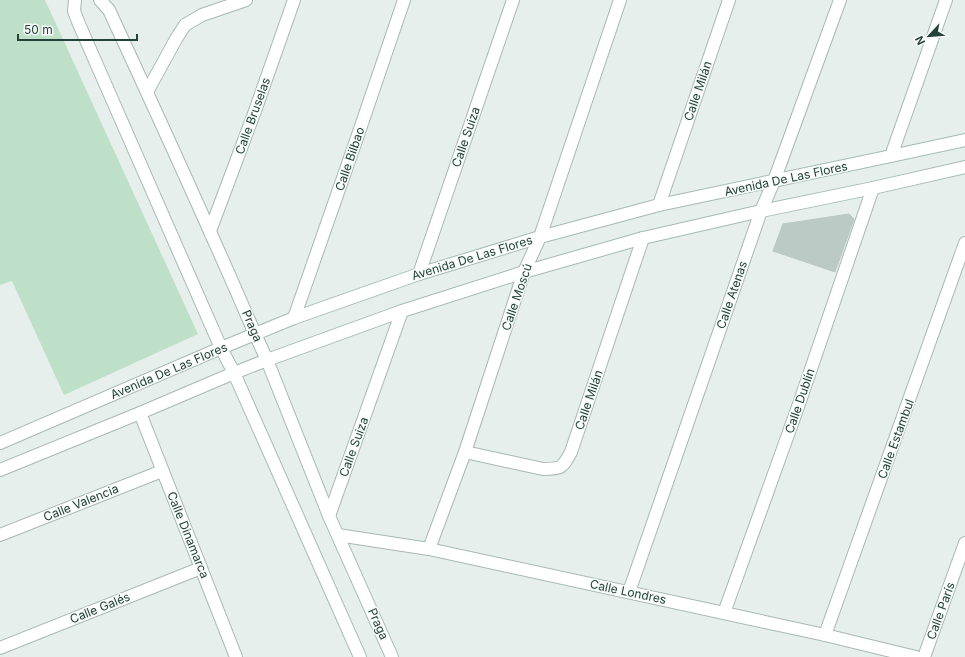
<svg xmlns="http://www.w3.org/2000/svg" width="965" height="657" viewBox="0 0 965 657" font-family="Inter,sans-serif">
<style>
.green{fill:#bfe0c8}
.building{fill:#bbcac4;stroke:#b8c9c2}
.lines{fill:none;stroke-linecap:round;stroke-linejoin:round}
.street-casing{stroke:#a8b8b2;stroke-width:14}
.secondary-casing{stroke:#a4bbb3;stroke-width:14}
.street{stroke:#fff;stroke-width:12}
.secondary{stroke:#fff;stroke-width:12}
.labels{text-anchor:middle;stroke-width:3;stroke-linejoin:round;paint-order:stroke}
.street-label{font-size:12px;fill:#24423a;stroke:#f7fbf9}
</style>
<rect width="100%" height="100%" fill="#e6efeb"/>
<path class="green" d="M0 0H45L198 334 64 395 12 281 0 285Z"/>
<path class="building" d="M849 214 854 219 835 272 773 251 783 224Z"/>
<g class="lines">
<defs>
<g id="street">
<path d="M100 0 109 10C159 118 208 225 255 334"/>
<path d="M147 92 176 39 185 25 202 15 246 0"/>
<path d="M891 156 946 0"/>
<path d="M659 205 729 0"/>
<path d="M210 231 255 111 294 0"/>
<path d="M419 274 513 0"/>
<path d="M294 318 358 135 404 0"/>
<path d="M140 413 236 657"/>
<path d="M0 443 221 348 79 24 74 11 75 0"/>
<path d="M465 452 543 469C562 469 562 468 571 452L643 238"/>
<path d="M0 470 140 413 234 373"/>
<path d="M329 516 402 311"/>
<path d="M0 535 162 471"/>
<path d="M338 535 429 549 825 635 916 657"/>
<path d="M429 549 465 452 524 272 540 237 620 0"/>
<path d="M629 592 761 211 774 181 840 0"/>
<path d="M724 613 799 404 873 188"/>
<path d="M825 635 965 243"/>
<path d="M0 648 201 568"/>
<path d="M924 657 965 543"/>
</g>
<g id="secondary">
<path d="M255 334 267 360 329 516 392 657"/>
<path d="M234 373 267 360 402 311 524 272 643 238 761 211 873 188 965 167"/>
<path d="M360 657 234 373 221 348 294 318 419 274 540 237 659 205 891 156 965 140"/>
</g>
</defs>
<use href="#street" class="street-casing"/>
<use href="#secondary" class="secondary-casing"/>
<use href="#street" class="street"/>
<use href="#secondary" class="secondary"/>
</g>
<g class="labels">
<g class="street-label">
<text transform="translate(698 91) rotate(-71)" y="4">Calle Milán</text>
<text transform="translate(253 116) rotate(-70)" y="4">Calle Bruselas</text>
<text transform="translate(466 137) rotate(-71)" y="4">Calle Suiza</text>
<text transform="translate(350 159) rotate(-71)" y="4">Calle Bilbao</text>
<text transform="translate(786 179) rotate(-12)" y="4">Avenida De Las Flores</text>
<text transform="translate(472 258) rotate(-17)" y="4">Avenida De Las Flores</text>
<text transform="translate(732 295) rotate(-71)" y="4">Calle Atenas</text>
<text transform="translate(517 297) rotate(-71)" y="4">Calle Moscú</text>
<text transform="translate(252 326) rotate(67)" y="4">Praga</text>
<text transform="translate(169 371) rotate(-23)" y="4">Avenida De Las Flores</text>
<text transform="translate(589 400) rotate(-71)" y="4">Calle Milán</text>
<text transform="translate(800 401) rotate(-71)" y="4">Calle Dublín</text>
<text transform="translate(896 439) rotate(-70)" y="4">Calle Estambul</text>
<text transform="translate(354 447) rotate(-70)" y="4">Calle Suiza</text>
<text transform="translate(81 503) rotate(-22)" y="4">Calle Valencia</text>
<text transform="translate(188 535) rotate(68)" y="4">Calle Dinamarca</text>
<text transform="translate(628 592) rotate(12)" y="4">Calle Londres</text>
<text transform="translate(100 608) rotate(-22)" y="4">Calle Galés</text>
<text transform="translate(941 611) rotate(-70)" y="4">Calle París</text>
<text transform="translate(378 624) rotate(66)" y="4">Praga</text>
</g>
</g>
<g transform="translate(929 36) rotate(244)" stroke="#f7fbf9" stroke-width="3" paint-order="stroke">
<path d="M0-3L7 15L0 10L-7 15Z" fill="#24423a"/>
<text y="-6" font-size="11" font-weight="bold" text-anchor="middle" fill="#24423a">N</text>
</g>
<path d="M18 34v6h119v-6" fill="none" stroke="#24423a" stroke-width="2"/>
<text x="24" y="34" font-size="12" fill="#24423a" stroke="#f7fbf9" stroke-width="3" paint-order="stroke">50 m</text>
</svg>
